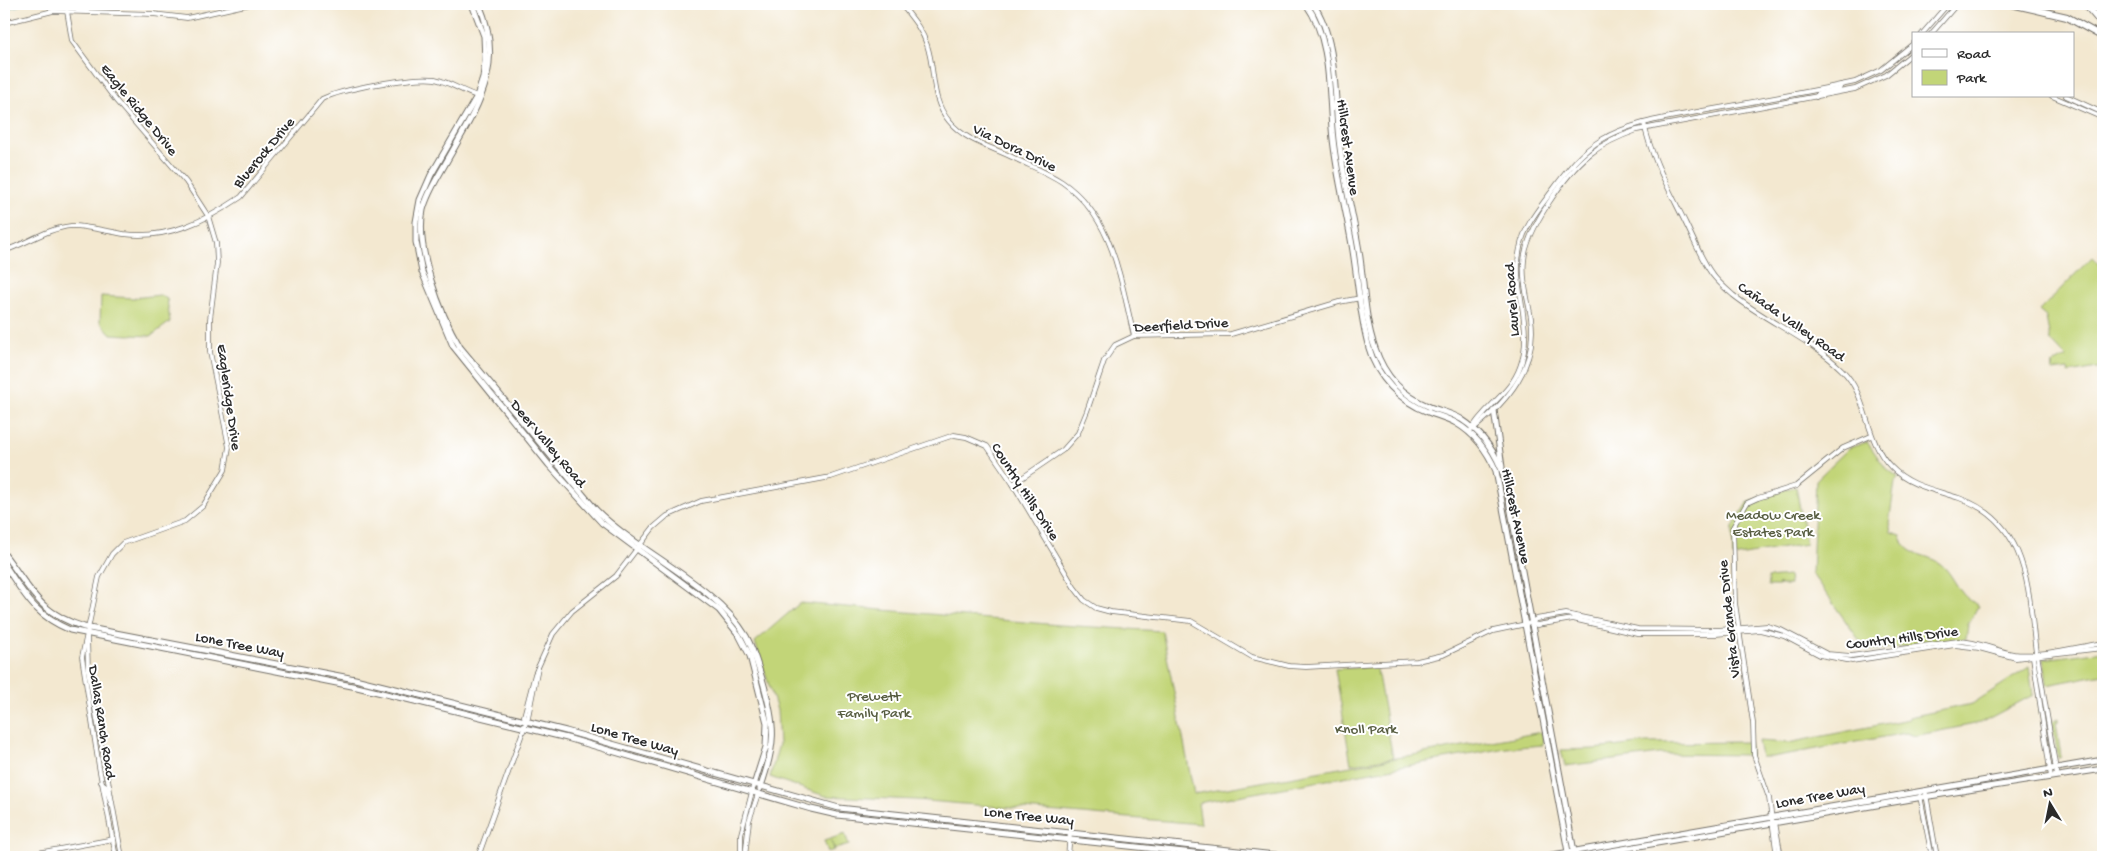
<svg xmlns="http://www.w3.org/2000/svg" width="2107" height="861" viewBox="0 0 2107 861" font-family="'Gochi Hand',sans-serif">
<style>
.green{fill:#c2d578;stroke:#768052}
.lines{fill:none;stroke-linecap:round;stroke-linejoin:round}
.canal{stroke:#4fbbc9;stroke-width:3}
.minor-casing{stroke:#716d65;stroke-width:5.5}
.major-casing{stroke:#716d65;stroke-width:7}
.highway-casing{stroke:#716d65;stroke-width:8}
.minor{stroke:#fff;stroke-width:4}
.major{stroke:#fff;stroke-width:5}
.highway{stroke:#fff;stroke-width:6}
.labels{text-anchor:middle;stroke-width:4;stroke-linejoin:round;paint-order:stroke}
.street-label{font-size:15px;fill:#2b2b2b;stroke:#fff}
.park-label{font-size:15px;fill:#585e42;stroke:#fff}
</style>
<rect width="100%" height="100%" fill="#fff"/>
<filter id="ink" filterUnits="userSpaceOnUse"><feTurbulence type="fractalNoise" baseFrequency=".02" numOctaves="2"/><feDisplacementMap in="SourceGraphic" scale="10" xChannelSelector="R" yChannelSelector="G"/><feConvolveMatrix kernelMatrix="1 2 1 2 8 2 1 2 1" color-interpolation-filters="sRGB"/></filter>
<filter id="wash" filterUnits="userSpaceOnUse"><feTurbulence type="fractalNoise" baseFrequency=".0096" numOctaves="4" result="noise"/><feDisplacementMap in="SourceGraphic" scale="20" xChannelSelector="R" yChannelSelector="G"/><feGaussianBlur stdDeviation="1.12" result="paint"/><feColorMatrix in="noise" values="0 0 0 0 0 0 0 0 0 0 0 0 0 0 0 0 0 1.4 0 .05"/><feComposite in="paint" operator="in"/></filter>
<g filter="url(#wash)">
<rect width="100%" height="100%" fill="#f3e8d0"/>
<g class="green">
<path d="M2092 257 2103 268V367L2069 373 2068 369 2053 371 2052 365 2066 357 2050 340 2046 317 2039 311Z"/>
<path d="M160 295 167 299 170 322 151 336 111 334 100 322 101 296 133 298Z"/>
<path d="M1867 442 1885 467 1898 477 1895 482 1889 523 1891 532 1901 535C1905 556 1920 552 1936 561 1949 568 1954 583 1963 594 1967 599 1974 602 1978 606L1968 625 1966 639 1867 651 1812 574 1816 480 1849 448Z"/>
<path d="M1796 486 1806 544 1733 557V527L1747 503Z"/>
<path d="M1789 576 1790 585H1779V583V586H1768L1767 578Z"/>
<path d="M800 603 1059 625 1162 631 1194 794 1542 732 1543 745 1506 748 1198 803 1201 824 916 800 825 796 770 777 779 744 777 710 755 642Z"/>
<path d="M2103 651V674L2047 685 2044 659Z"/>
<path d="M1374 667 1377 670 1393 758 1351 764 1335 669Z"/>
<path d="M2029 667 2033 695 1980 723 1914 736 1906 733 1772 757H1761L1758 741 1788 743 1909 719V717L1972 704Z"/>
<path d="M2058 718V722H2056L2061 757 2058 758 2052 721Z"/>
<path d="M1749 742 1750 755 1660 754 1565 766 1561 750 1594 749 1646 743Z"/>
<path d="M845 834 849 845 835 849 832 842 834 850 828 852 824 841Z"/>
</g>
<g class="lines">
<path class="canal" d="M4 8 20 4"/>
</g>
</g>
<g filter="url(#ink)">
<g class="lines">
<defs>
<g id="minor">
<path d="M901 4C911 17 922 29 927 45 936 72 930 98 949 121 965 141 992 147 1014 158 1030 166 1047 172 1062 182 1114 218 1120 279 1134 336"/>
<path d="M67 11 72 41 117 102 186 182 208 216 216 243 217 263 210 319V352L229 447 225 470 203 506 185 521 123 543 112 554 99 577 82 657 99 767 116 857"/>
<path d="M4 23 53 11 153 14 187 18 250 4"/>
<path d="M1922 34 1948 4"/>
<path d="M1931 34 1957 4"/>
<path d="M2052 96 2103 118"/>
<path d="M2066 96 2103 113"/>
<path d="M1816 97 1819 93 1839 89 1841 85"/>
<path d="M1644 123C1651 158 1670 191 1686 224 1694 240 1701 259 1712 274 1718 282 1726 289 1733 295 1767 322 1812 340 1842 370 1869 396 1864 440 1891 467 1909 486 1935 490 1959 498 2030 523 2028 590 2036 653L2033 657 2051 777"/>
<path d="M4 251C26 244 48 228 71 226 81 225 112 232 124 234 167 240 207 220 241 197L322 99C341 89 414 76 435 79 449 82 464 92 477 96"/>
<path d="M1473 429C1508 401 1538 366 1531 318 1528 299 1522 281 1524 261 1526 230 1565 174 1590 154 1604 143 1620 136 1637 130L1855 89 1886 75 1913 53"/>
<path d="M1470 432C1483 407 1510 395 1520 367 1535 327 1511 288 1520 248 1524 227 1537 211 1549 195 1564 175 1578 154 1601 140 1631 122 1667 118 1702 111 1753 102 1804 93 1855 82L1881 70 1913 44"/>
<path d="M1013 484 1063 450 1078 433 1087 411 1104 361 1115 345 1134 336 1231 334 1339 302 1361 298"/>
<path d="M1531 623 1537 625 1573 619 1637 634H1716L1760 630 1784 636 1820 655 1852 661 1955 645 1979 648 2016 658 2103 648"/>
<path d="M87 635 88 670 122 857"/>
<path d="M2037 654 2057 776"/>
<path d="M525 720 524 716 535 674 553 634 572 611 616 576 653 528 667 516 701 501 831 477 954 435 966 437 987 446 1013 484 1074 587 1084 600 1096 608 1111 612 1191 621 1252 657 1289 666 1306 667 1417 661 1443 655 1493 631 1531 623 1536 619 1566 614 1638 629 1718 630 1767 626 1781 630 1827 654 1851 656 1958 641C1978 641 1995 651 2014 654 2040 657 2077 647 2103 643"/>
<path d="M101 782 105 785 112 806"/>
<path d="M1926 794 1937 857"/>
<path d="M1920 796 1932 857"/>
<path d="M1775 822 1781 857"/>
<path d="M16 857 114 839"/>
<path d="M478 857 528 717 538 667"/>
<path d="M741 857V834L752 792"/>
<path d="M745 857 749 821 758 794"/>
<path d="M1068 857 1070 832"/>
<path d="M1777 857 1769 798 1754 755 1753 723 1735 603 1733 527 1747 503 1758 498 1796 486 1843 448 1871 436"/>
</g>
<g id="major">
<path d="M472 4 484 36 485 61 483 78 477 96 431 175 420 200 416 222V242L422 272 453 346 549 465 602 523 719 610 739 635 750 656 767 723 766 747 753 788"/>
<path d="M479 4C507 69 475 110 444 166 436 180 427 194 423 210 415 248 440 314 460 347L596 510C638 552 716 585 746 636 754 650 758 667 763 682 776 727 776 744 760 789"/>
<path d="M1306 4C1333 41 1328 95 1333 139 1337 177 1347 213 1353 251 1358 282 1360 317 1369 348 1377 377 1400 401 1428 412 1438 416 1447 418 1456 423 1475 434 1488 452 1496 471L1569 857"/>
<path d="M1313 4C1338 39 1334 97 1339 140 1343 177 1353 214 1359 251 1364 282 1364 318 1375 348 1384 375 1403 396 1430 407 1440 411 1451 413 1461 419 1483 433 1497 454 1505 479L1575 857"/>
<path d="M1494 410 1502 467"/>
<path d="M4 554C32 590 37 612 84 627L355 679 566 731 839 808 1294 857"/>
<path d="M4 564C25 595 34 615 70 630L357 687 567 738 811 809 837 815 1232 857"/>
<path d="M1541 857 2103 760"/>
<path d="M1576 857 1917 798 2103 769"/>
</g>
<g id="highway">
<path d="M2011 4 2067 17 2103 37"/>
<path d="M2085 4 2103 25"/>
</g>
</defs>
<use href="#minor" class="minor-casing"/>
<use href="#major" class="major-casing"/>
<use href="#highway" class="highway-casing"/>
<use href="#minor" class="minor"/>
<use href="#major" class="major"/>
<use href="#highway" class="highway"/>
</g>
</g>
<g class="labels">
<g class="street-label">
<text transform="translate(140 109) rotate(51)" y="5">Eagle Ridge Drive</text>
<text transform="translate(1015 147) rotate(26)" y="5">Via Dora Drive</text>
<text transform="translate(1349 147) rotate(82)" y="5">Hillcrest Avenue</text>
<text transform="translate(263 152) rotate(-50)" y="5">Bluerock Drive</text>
<text transform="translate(1511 300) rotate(-94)" y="5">Laurel Road</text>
<text transform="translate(1792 321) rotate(35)" y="5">Cañada Valley Road</text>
<text transform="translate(1181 324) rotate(-3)" y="5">Deerfield Drive</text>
<text transform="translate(230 397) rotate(82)" y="5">Eagleridge Drive</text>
<text transform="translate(549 443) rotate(50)" y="5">Deer Valley Road</text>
<text transform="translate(1026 491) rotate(57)" y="5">Country Hills Drive</text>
<text transform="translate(1517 516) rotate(78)" y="5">Hillcrest Avenue</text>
<text transform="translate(1728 619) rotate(-96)" y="5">Vista Grande Drive</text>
<text transform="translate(1902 637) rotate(-7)" y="5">Country Hills Drive</text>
<text transform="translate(240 644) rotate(11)" y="5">Lone Tree Way</text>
<text transform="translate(103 722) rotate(81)" y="5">Dallas Ranch Road</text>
<text transform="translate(635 738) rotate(16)" y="5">Lone Tree Way</text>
<text transform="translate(1820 795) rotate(-10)" y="5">Lone Tree Way</text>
<text transform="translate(1029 815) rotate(6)" y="5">Lone Tree Way</text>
</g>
<g class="park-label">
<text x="1773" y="519">Meadow Creek<tspan x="1773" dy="17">Estates Park</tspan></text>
<text x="874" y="700">Prewett<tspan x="874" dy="17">Family Park</tspan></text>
<text x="1366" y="733">Knoll Park</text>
</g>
</g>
<rect width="2107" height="861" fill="none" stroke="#fff" stroke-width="20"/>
<rect x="1912" y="32" width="162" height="65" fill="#ffffff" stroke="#aaaaaa"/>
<rect x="1922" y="49" width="25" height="8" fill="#ffffff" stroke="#aaaaaa"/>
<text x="1957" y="58" font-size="15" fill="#2b2b2b">Road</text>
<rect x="1922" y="70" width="25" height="15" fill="#c2d578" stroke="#aaaaaa"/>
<text x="1957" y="82" font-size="15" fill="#2b2b2b">Park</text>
<g transform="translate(2050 804) rotate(350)" stroke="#ffffff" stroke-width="4" paint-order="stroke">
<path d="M0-4L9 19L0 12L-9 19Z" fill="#2b2b2b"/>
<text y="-8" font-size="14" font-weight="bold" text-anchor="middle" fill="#2b2b2b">N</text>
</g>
</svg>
